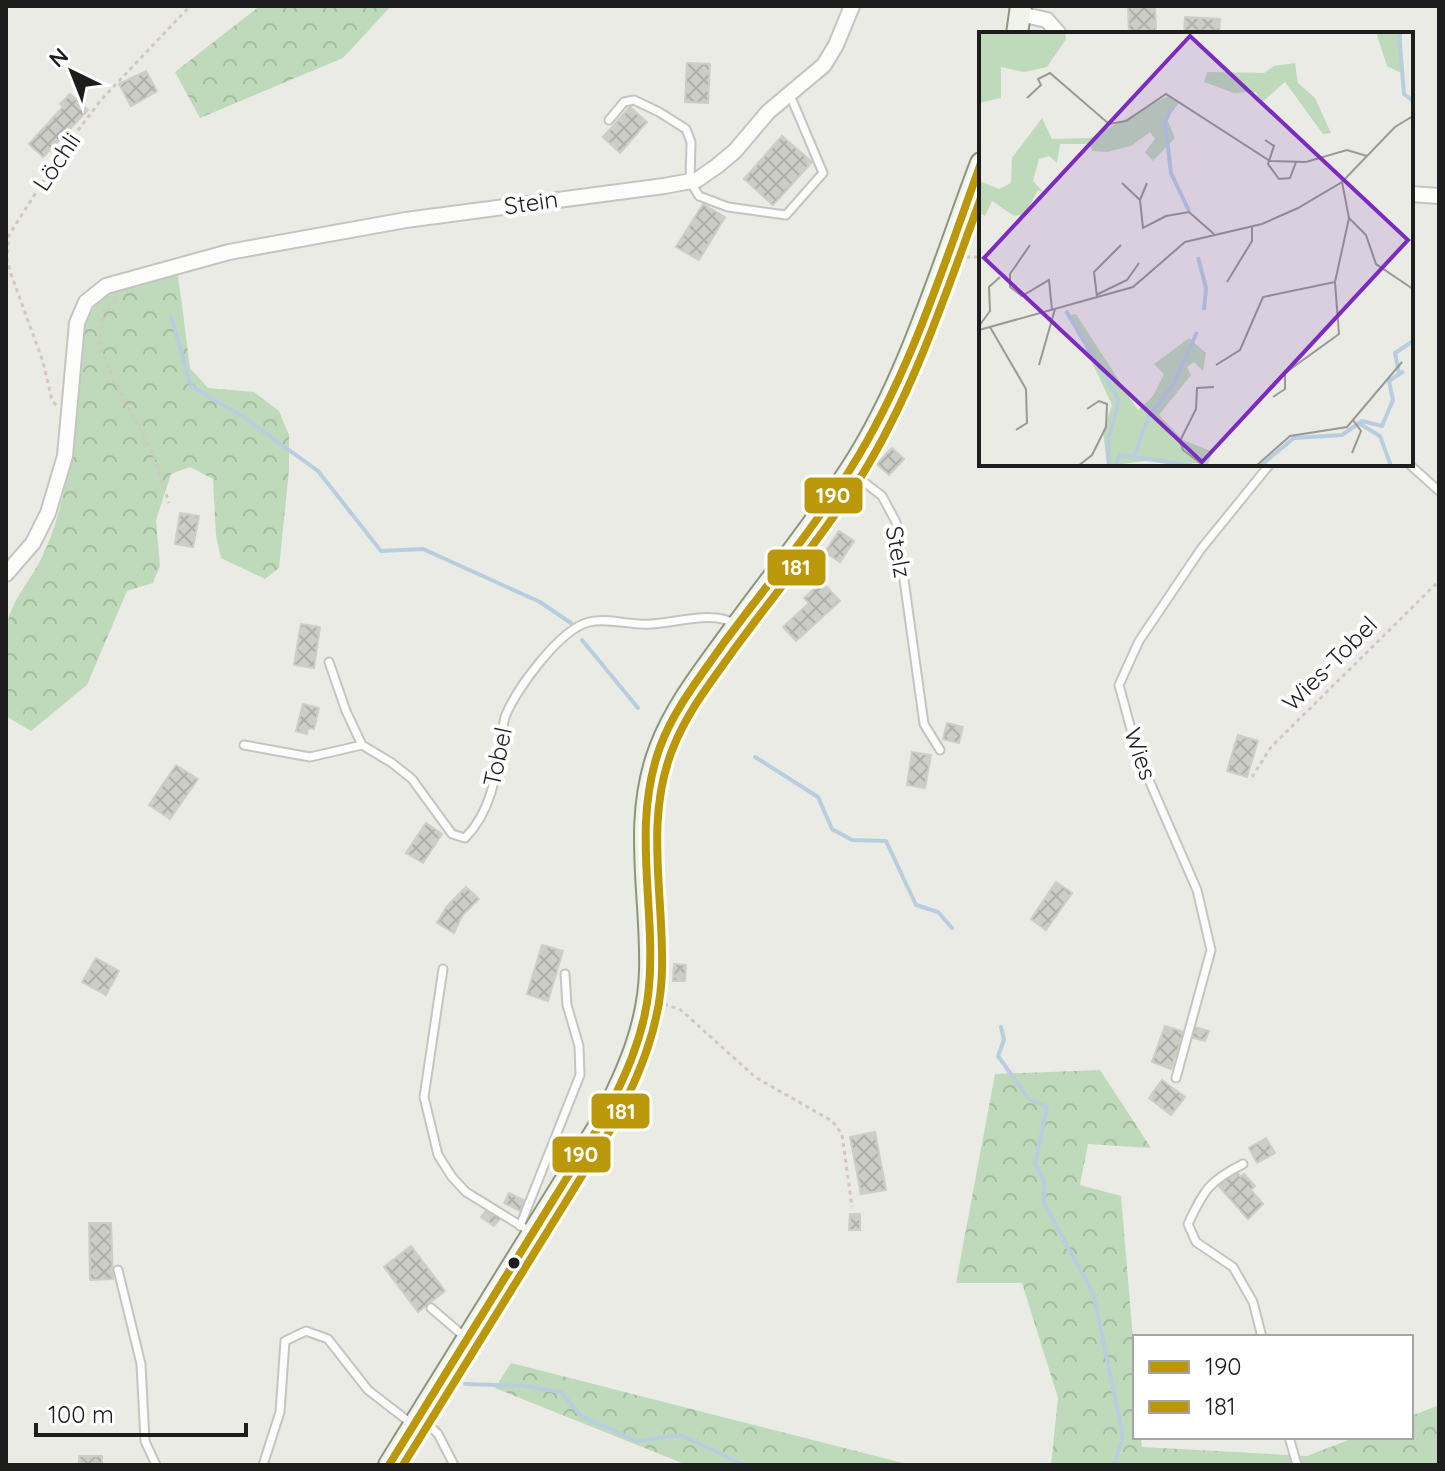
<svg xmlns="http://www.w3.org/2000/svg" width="1445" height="1471" viewBox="0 0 1445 1471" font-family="Quicksand,sans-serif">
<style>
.forest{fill:url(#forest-crowns)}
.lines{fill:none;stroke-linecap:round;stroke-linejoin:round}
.stream{stroke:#b8cedf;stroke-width:4}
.building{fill:url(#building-cross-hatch);stroke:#cecdc6;stroke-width:2}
.service-casing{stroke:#c4c4c1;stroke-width:11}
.minor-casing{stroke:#c4c4c1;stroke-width:18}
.secondary-casing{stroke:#8e957d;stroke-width:24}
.path{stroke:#d2c8c3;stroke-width:3;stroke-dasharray:4 4;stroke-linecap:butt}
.service{stroke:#fcfcfb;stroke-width:7}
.minor{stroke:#fcfcfb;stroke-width:14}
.secondary{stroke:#f0f3e9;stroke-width:20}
.bus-1-casing{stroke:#fff;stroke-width:14}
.bus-2-casing{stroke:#fff;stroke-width:14}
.bus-1{stroke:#bb9809;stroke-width:8}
.bus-2{stroke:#bb9809;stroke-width:8}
.bus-dot{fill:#1d1d1d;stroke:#fff;stroke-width:3}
.labels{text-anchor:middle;stroke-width:8;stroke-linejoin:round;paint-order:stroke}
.street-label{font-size:24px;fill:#1d1d1d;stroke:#fff}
.inset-river{fill:none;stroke:#b8cedf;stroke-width:4}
.inset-road{fill:none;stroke:#999995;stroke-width:2}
.view{fill:#7b2cbf;fill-opacity:0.15;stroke:#7b2cbf;stroke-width:4}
.inset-edge{fill:none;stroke:#1d1d1d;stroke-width:4}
.line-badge{stroke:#fff;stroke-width:3}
.badge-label{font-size:22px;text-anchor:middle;font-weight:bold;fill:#fff}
</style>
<defs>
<pattern id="forest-crowns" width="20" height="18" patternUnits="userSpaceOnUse" patternTransform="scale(2)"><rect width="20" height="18" fill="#bedaba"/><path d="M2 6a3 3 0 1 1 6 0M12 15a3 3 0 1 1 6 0" fill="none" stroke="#a3bb9f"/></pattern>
<pattern id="building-cross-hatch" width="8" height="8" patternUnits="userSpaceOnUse" patternTransform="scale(2)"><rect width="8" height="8" fill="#cdcdc8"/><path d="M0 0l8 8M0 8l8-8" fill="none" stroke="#b0b0ab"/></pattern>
</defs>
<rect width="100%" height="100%" fill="#ebebe5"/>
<g class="forest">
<path d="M260 6H391L343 58 200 118 175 72Z"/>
<path d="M149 273 178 275 190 368 208 388 254 392 279 411 289 435V470L279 568 265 579 221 558 216 536 213 479 190 467 171 474 156 520 160 566 153 583 127 591 87 685 31 731 6 716C6 692 2 645 7 624 12 602 24 588 35 570 54 538 62 501 70 465 80 422 70 367 85 325 96 294 121 283 149 273Z"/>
<path d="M1100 1070 1151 1148 1088 1144 1080 1185 1121 1196 1135 1363V1437H1141L1142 1447 1307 1456 1356 1437H1411V1416L1439 1405V1465H1051L1058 1398 1022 1283H956L995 1074Z"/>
<path d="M511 1363 911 1465H687L495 1388Z"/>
</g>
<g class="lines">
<g class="stream">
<path d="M171 317 191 386 242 416 318 471 381 551 423 549 540 602 571 623"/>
<path d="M582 640 638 708"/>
<path d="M755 757 818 797 832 829 852 840 886 841 916 905 938 912 952 928"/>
<path d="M1001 1027 1004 1040 998 1056 1028 1098 1047 1107 1035 1164 1044 1181V1203L1093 1293 1123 1436 1114 1465"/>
<path d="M465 1384 524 1386 561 1392 581 1416 637 1441 681 1435 744 1465"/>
</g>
</g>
<g class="building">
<path d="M1128 6H1155L1156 31H1147V34H1129Z"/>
<path d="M1185 17 1220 19 1219 34H1184Z"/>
<path d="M687 63 710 64 708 103 685 102Z"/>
<path d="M146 71 157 91 131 106 119 84Z"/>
<path d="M70 94 88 110 43 157 29 144 63 107 60 104Z"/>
<path d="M630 107 647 122 620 153 603 137Z"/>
<path d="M782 136 812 162 773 205 744 179Z"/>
<path d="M703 204 725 217 699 260 676 247Z"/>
<path d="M892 448 904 459 889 475 877 464Z"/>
<path d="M180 513 199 516 193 547 175 544Z"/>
<path d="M839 531 854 541 840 562 825 552Z"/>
<path d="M822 582 840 601 796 641 783 627 809 603 804 598Z"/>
<path d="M301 624 320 627 314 668 294 665Z"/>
<path d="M303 704 319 708 314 729 308 728 307 734 296 731Z"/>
<path d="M947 723 963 727 959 743 943 739Z"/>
<path d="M1238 735 1258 741 1247 777 1227 771Z"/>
<path d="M912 752 931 755 925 788 907 785Z"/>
<path d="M176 765 198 779 170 819 149 805Z"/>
<path d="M426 823 442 834 423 863 406 853Z"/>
<path d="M1056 882 1072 893 1046 930 1031 919Z"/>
<path d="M466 887 479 899 462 916 454 933 437 923 447 906Z"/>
<path d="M542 945 563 951 548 1001 527 994Z"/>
<path d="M96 958 119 971 106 995 82 982Z"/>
<path d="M674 964 686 965 685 981H673Z"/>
<path d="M1165 1026 1184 1032 1171 1069 1152 1062Z"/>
<path d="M1194 1027 1209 1031 1205 1041 1191 1037Z"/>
<path d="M1162 1080 1185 1097 1171 1115 1149 1098Z"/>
<path d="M875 1132 886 1190 861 1194 850 1137Z"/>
<path d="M1266 1138 1275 1153 1257 1163 1249 1148Z"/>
<path d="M1234 1169 1241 1177 1244 1174 1255 1186 1251 1190 1263 1204 1248 1219 1217 1184Z"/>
<path d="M509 1193 525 1201 520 1211 504 1203Z"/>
<path d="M488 1208 501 1218 494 1226 481 1217Z"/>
<path d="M850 1214H860V1230H849Z"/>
<path d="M89 1223H111L113 1279 90 1280Z"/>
<path d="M411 1246 445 1291 418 1312 384 1267Z"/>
<rect x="79" y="1456" width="23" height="9"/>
</g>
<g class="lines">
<defs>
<g id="service">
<path d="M609 120 624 102 634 100 659 112 686 129 691 142 690 181 699 196 728 207 786 215 823 173 790 95"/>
<path d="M1409 464 1439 491"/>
<path d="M851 472 882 496 896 522 924 724 940 750"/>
<path d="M329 662 346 711 362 745 392 763 412 779 452 834 465 838C491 812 496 776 501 741 502 734 503 725 505 717 516 689 560 629 589 622 608 617 631 626 651 624 676 623 713 610 735 624"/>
<path d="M244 745 310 757 362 745"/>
<path d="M443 969 424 1097 438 1155 452 1177 466 1192 531 1232"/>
<path d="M1176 1078 1211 950 1197 890 1138 755 1119 685 1139 641 1201 549 1270 464"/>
<path d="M1243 1164C1209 1181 1204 1190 1188 1224L1196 1242 1233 1267 1253 1302 1262 1337"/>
<path d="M520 1226 580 1075 579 1046 567 1005 565 974"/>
<path d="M118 1270 141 1364 145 1441 156 1465"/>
<path d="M431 1308 466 1338"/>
<path d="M422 1418 438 1434 454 1465"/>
<path d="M1289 1437 1297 1465"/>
<path d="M263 1465 280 1412 285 1341 306 1331 328 1339 368 1390 412 1424"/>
</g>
<g id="minor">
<path d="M1020 14 1047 20 1059 34"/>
<path d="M1411 194 1439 196"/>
<path d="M6 574 33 543 48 513 65 456 77 323 86 302 106 286 229 252 406 220 664 186 697 180 717 166 735 151 768 112 824 65 836 45 852 6"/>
</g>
<g id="secondary">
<path d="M1017 34 1021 6"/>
<path d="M389 1465 604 1118C628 1071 649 1024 650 970 652 894 632 821 660 748 676 706 704 671 730 635 770 580 814 526 851 469 909 380 943 263 981 163"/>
</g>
</defs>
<use href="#service" class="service-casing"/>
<use href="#minor" class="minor-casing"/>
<use href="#secondary" class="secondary-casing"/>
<g class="path">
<path d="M966 257H981"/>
<path d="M116 298 105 309 99 344 114 380 156 461 169 503"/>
<path d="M56 405 52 400 43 362 11 274 7 260 9 235 63 150 101 100 190 6"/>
<path d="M1252 777 1271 747 1439 581"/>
<path d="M664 1004 681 1010 755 1077 832 1121 842 1134 852 1207"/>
</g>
<use href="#service" class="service"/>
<use href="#minor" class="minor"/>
<use href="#secondary" class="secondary"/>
<defs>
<path id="bus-1" d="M389 1465 604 1118C625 1077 645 1034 649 987 656 907 631 826 660 747 674 709 700 677 723 644 766 586 813 530 851 468 910 374 943 267 981 163"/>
<path id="bus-2" d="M403 1465 614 1124C639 1076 661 1025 662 970 664 896 644 819 673 748 687 712 711 682 733 651 776 592 823 536 862 475 915 389 946 292 981 198"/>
</defs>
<use href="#bus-1" class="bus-1-casing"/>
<use href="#bus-2" class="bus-2-casing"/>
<use href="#bus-1" class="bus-1"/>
<use href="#bus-2" class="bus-2"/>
</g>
<circle class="bus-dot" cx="514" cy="1263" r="7"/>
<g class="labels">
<g class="street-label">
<text transform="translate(57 162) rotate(-56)" y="8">Löchli</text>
<text transform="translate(531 203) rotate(-8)" y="8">Stein</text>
<text transform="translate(898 552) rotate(80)" y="8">Stelz</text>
<text transform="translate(1330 664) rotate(-45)" y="8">Wies-Tobel</text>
<text transform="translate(1140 754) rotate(71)" y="8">Wies</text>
<text transform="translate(498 757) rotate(-78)" y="8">Tobel</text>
</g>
</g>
<g transform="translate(979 32)">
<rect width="434" height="434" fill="#ebebe5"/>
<path d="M0 0H86L87 7 68 35 45 40 22 35V66L0 71ZM397 0H423L422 41 408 34ZM316 31 319 51 336 66 352 101 344 102 306 50 282 71 277 60 255 61 225 50 228 40 285 41 295 34ZM189 64 200 71 188 87 196 106 174 129 166 120 176 107 171 100 152 114 128 120 113 119 111 112H81L78 131 70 124 60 127 54 149 64 160 59 158 46 182 35 184 13 169 6 184 0 181V149L20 157 32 151 33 126 63 86 73 107 111 106ZM97 282 159 378 174 364 185 342 175 332 210 306 227 321 224 339 215 330 208 335 212 343 180 383 204 408 234 420 229 432 173 428 128 434 124 399 133 373 91 283Z" fill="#bedaba"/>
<path class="inset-river" d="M420 0 425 62 434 69M193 76 186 89 192 141 210 179M219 225 227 256 225 278M87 279 140 368 129 409 130 434M420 341 416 321 434 309M381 392 401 404 412 434M154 426 170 384 194 353 218 300M136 434 141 423 216 434M281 434 315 406 363 403 383 389 403 394 414 368 410 349 425 339"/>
<path class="inset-road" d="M48 66 62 53 59 47 71 41 130 92 147 89 187 62 291 129 327 130 368 118 388 124M286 108 295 114 289 132 300 147 311 146 317 130M143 151 161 168M168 151 161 168 164 196 187 184 210 180 235 202M370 186 387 203 397 232 434 257M51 213 31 242V255L43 264 70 248 73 278M248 250 273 209V195M117 263 148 248 160 231M118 265 115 240 142 213M0 294 11 279 10 255 21 245M11 295 47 357 48 391 37 398M0 298 154 255 206 210 283 192 319 176 363 150 416 95 434 84M60 333 76 277M237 333 261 318 284 265 356 250M294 365 306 357V341L360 302 356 250 370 186 363 150M373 421 382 399 374 388M99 434 113 423 127 395 128 372 120 369 108 377M225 434 204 418 201 409 217 377 218 356 235 355M277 434 311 404 368 395 423 330"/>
<path class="view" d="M211 4 429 208 223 430 5 226Z"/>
<rect width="434" height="434" class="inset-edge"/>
</g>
<g class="line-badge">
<rect x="803" y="476" width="61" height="39" rx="8" fill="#bb9809"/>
<rect x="766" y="548" width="61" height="39" rx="8" fill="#bb9809"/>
<rect x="590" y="1092" width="61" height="38" rx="8" fill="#bb9809"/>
<rect x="551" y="1135" width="61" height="39" rx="8" fill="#bb9809"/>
</g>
<g class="badge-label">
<text x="833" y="503">190</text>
<text x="796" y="575">181</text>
<text x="621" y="1119">181</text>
<text x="581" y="1162">190</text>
</g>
<rect width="1445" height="1471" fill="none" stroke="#1d1d1d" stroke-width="16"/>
<rect x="1133" y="1335" width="280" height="104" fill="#ffffff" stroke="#a5a5a5" stroke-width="2"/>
<rect x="1149" y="1361" width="40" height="12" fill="#bb9809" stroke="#a5a5a5" stroke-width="2"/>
<text x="1205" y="1375" font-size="24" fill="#1d1d1d">190</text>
<rect x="1149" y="1401" width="40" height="12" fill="#bb9809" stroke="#a5a5a5" stroke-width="2"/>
<text x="1205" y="1415" font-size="24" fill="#1d1d1d">181</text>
<g transform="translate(72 72) rotate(317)" stroke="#ffffff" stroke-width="6" paint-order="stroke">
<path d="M0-6L14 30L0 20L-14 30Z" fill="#1d1d1d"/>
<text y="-12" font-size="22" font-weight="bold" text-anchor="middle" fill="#1d1d1d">N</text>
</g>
<path d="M36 1423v12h210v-12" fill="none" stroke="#1d1d1d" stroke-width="4"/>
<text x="48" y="1423" font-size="24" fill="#1d1d1d" stroke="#ffffff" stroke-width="6" paint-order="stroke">100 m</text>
</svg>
